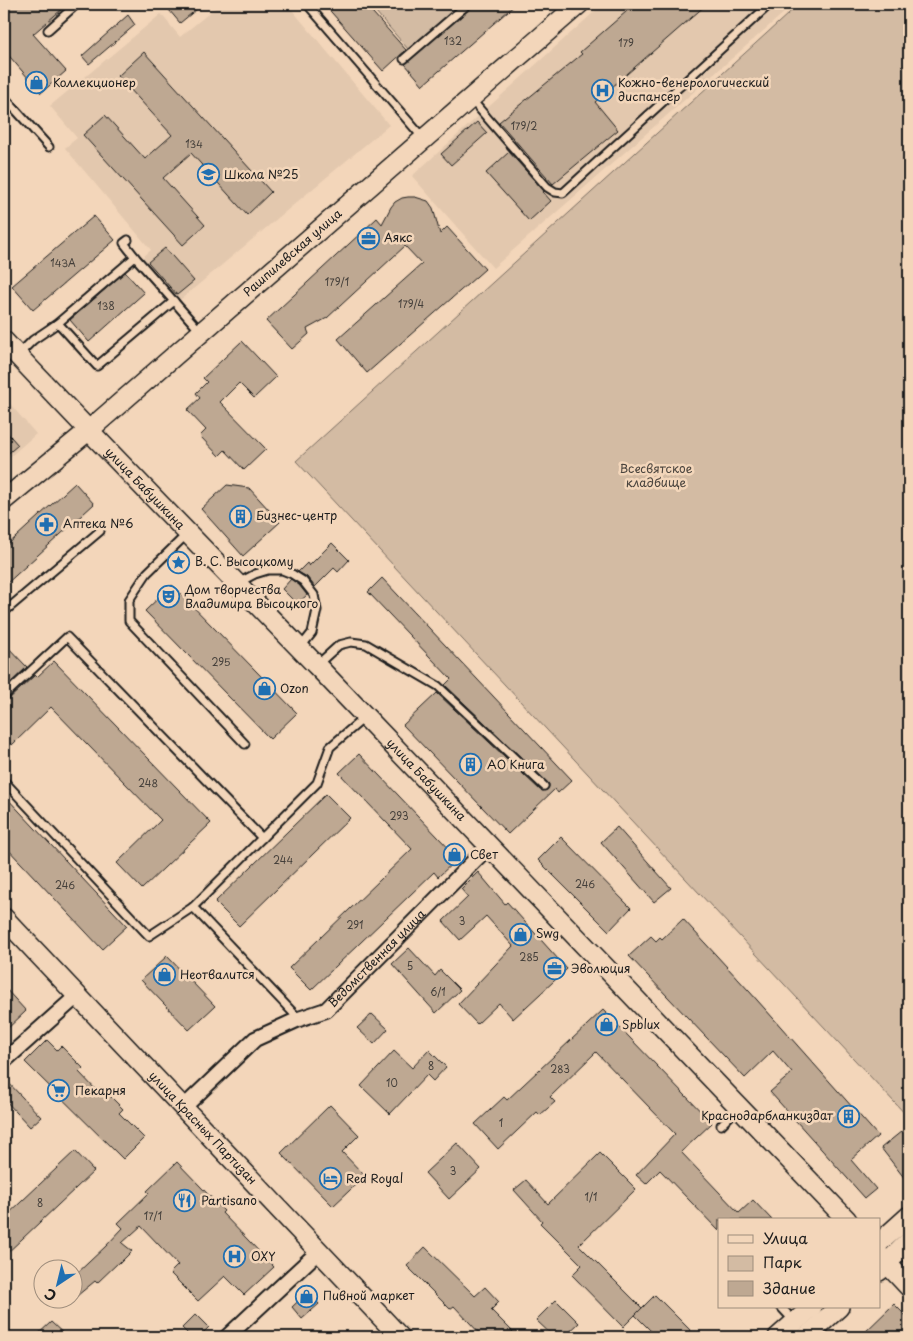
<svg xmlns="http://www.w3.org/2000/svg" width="913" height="1341" viewBox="0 0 913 1341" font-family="'Playpen Sans',sans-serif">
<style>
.built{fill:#e3c8ae}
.green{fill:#d3bba3;stroke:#786c60}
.building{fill:#bea892;stroke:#1c1c1c}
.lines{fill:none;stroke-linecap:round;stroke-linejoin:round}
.lane-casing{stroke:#1c1c1c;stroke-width:11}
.street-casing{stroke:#1c1c1c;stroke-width:18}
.secondary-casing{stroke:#1c1c1c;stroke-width:22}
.lane{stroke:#f3d6ba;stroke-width:7}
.street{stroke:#f3d6ba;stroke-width:14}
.secondary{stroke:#f3d6ba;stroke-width:19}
.labels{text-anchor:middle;stroke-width:5;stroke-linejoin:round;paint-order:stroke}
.number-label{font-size:10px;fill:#443f3a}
.poi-label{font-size:12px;fill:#1c1c1c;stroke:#f3d6ba;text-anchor:start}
.street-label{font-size:12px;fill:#1c1c1c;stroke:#f3d6ba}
.park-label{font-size:12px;fill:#4a443e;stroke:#f3d6ba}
</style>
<rect width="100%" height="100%" fill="#f3d6ba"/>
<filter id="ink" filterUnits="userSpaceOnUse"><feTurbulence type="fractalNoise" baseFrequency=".02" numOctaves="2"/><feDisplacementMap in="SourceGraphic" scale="10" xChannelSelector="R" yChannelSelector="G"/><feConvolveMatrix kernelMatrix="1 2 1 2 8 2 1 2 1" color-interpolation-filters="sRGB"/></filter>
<g filter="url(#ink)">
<g class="built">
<path d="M220 4H287L389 125 180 300 143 257 151 250 65 148 77 138 50 106 161 14 180 37Z"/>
<path d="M603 4H794L493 268 412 176Z"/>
<path d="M4 397 36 434 4 462Z"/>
</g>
<g class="green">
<path d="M369 4H446L452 11 408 49Z"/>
<path d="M799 4H909V1118L296 461Z"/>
</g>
<g class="building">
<path d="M4 4H68L33 34 66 71 41 93 4 50Z"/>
<path d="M164 4H203L180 23Z"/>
<path d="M324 4H365L406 50 383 71Z"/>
<path d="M475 4H516L423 85 405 64Z"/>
<path d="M635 4H707L595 102 618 130 553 184 499 122 582 54 580 52Z"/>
<path d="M128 15 135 25 89 64 82 56Z"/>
<path d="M144 52 271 192 247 215 191 153 163 178 205 225 183 245 83 135 105 115 145 159 172 135 118 76Z"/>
<path d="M477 122 487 133 451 165 441 154Z"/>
<path d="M509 152 544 191 543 192 551 201 529 221 486 173Z"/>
<path d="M408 197H415L428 201 433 208 440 234 447 227 485 269 367 373 338 339 422 264 405 246 327 318 307 329 309 334 292 349 266 321 377 218 382 224 391 207 395 202 402 198Z"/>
<path d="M94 216 115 240 33 310 12 286Z"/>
<path d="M165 248 194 281 177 295 148 262Z"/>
<path d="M125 272 144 293 89 342 70 320Z"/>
<path d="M242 341 276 377 254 398 239 383 220 402 266 449 244 470 225 450 219 456 200 436 206 430 187 410 200 398 196 393 207 382 203 378Z"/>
<path d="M4 429 18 445 4 457Z"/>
<path d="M75 483 94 504 4 586V548Z"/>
<path d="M227 485 249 488 280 522 243 556 201 509Z"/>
<path d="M332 543 349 560 338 572 334 568 315 587 307 577 298 572 307 563 309 566Z"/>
<path d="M382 578 572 780 558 793 555 789 508 834 403 725 437 693 540 790 543 791 547 790 549 787V784L445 685 451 679 368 592Z"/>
<path d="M291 579 299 585 307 595 297 604 282 589Z"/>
<path d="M172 585 297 713 270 739 145 611Z"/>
<path d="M4 643 27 667 4 689Z"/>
<path d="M54 661 211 823 142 889 117 863 161 820 51 707 12 745 4 737V701L8 700 35 675 37 677Z"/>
<path d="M359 754 458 858 438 877 434 872 311 990 289 968 412 849 339 773Z"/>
<path d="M326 794 350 818 239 926 215 902Z"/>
<path d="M4 795 127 926 102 949 4 845Z"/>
<path d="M617 827 671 888 654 902 601 842Z"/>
<path d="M561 837 631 908 609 931 538 860Z"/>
<path d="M478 872 505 904 507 902 567 969 513 1019 499 1003 477 1024 458 1004 513 946 486 916 460 940 443 921 468 897 461 889Z"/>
<path d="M683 919 749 991 878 1136 851 1160 876 1189 865 1198 770 1092 792 1073 773 1051 745 1078 629 956 651 936 656 941 660 937 662 939Z"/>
<path d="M409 948 435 976 440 970 460 990 436 1013 392 964Z"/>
<path d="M167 956 215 1006 189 1030 141 980Z"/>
<path d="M4 987 26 1011 4 1032Z"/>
<path d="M603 1010 712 1123 681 1152 739 1213 753 1200 772 1220H719V1231L660 1170 646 1184 636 1175 675 1134 596 1052 550 1097 555 1102 540 1115 537 1112 498 1149 475 1124 504 1097 507 1100Z"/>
<path d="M372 1014 388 1029 374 1044 357 1028Z"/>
<path d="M47 1040 57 1050 61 1046 83 1068 79 1072 97 1091 101 1087 123 1109 119 1113 144 1138 123 1159 25 1062Z"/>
<path d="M429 1050 446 1067 433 1081 427 1075 390 1114 361 1086 394 1051 412 1068Z"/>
<path d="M4 1078 41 1117 30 1127 4 1099Z"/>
<path d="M330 1105 359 1135 342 1152 365 1176 333 1206 281 1153Z"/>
<path d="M902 1131 909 1140V1184L881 1148Z"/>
<path d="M457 1143 481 1169 449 1199 425 1173Z"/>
<path d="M75 1151 94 1171 4 1256V1218Z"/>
<path d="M600 1153 636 1189 579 1245 642 1308 623 1327 572 1275 582 1265 540 1223 542 1221 514 1190 526 1180 548 1204Z"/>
<path d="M177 1162 224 1211 222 1213 274 1267 244 1295 225 1276 198 1301 170 1273 178 1265 141 1226 122 1243 132 1251 120 1263 119 1262 97 1283 95 1281 72 1300V1278L106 1246 123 1228 118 1223 149 1193 147 1191Z"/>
<path d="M425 1247 475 1296 485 1287 499 1302 491 1310 518 1337H483L454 1306 450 1309 407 1266Z"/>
<path d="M308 1292 319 1304 302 1319 292 1307Z"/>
<path d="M655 1295 697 1337H657L635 1315Z"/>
<path d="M556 1300 579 1323 564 1337H554L536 1320Z"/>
<path d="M894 1304 909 1319V1337H860Z"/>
<path d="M196 1314 209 1327 199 1337H191L182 1328Z"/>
<path d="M51 1322 67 1337H35Z"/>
</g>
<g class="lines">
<defs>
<g id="lane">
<path d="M307 4 423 138"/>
<path d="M48 30 77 4"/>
<path d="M404 59 468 4"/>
<path d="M4 97 49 147"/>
<path d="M470 98 547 187 555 192 563 193 770 4"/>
<path d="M128 240 124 243 135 257"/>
<path d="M58 323 97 366 174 301"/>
<path d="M18 355 33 340 58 323 135 257 200 331"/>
<path d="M188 533 147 573 129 600V621L245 744"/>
<path d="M238 583 255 574 268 570H282L292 574 303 581 314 595 317 610 312 633 300 648"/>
<path d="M4 612 100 531"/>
<path d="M318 664 339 645 351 642 366 644 438 686 544 786"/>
<path d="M4 696 67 637 262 838"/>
<path d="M4 781 149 936 193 907"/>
<path d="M299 1019 193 907 317 783 330 747 365 717"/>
<path d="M721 1125 738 1108"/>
<path d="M781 1307 794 1321"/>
</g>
<g id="street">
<path d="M4 1061 77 996"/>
<path id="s1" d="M183 1108 255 1039 299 1019 326 1010 489 846"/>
<path d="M227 1337 319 1251"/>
</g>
<g id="secondary">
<path id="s2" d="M4 341C107 451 213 559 318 667 494 851 671 1035 847 1220"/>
<path id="s3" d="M4 500 88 431 579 4"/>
<path id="s4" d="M4 918 400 1337"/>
<path d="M879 1243 909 1216"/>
<path d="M879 1255 909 1287"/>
<path d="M879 1271 909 1241"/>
<path d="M778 1337 812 1307"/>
<path d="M806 1337 839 1307"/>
</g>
</defs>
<use href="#lane" class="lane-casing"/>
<use href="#street" class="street-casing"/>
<use href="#secondary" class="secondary-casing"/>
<use href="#lane" class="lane"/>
<use href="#street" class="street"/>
<use href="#secondary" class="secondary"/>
</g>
</g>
<defs>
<symbol id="shop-ring" viewBox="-11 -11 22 22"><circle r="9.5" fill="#f3d6ba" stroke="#1f6fb2" stroke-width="1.5"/><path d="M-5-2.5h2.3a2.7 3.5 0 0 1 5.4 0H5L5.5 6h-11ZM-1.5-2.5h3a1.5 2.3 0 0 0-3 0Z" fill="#1f6fb2"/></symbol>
<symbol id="hospital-ring" viewBox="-11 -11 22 22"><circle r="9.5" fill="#f3d6ba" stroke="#1f6fb2" stroke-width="1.5"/><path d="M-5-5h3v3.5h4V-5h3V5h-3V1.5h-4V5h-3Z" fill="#1f6fb2"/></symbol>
<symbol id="school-ring" viewBox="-11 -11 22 22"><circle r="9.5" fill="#f3d6ba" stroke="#1f6fb2" stroke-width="1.5"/><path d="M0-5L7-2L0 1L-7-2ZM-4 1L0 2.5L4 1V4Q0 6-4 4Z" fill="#1f6fb2"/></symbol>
<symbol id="office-ring" viewBox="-11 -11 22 22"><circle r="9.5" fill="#f3d6ba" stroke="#1f6fb2" stroke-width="1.5"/><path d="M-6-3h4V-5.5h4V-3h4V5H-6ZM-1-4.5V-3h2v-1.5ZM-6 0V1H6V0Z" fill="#1f6fb2"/></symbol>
<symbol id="building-ring" viewBox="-11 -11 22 22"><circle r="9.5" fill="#f3d6ba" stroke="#1f6fb2" stroke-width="1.5"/><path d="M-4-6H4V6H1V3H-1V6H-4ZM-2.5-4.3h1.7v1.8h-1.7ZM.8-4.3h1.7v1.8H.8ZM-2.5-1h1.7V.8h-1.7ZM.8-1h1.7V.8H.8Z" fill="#1f6fb2"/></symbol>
<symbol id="pharmacy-ring" viewBox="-11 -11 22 22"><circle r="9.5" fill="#f3d6ba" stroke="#1f6fb2" stroke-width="1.5"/><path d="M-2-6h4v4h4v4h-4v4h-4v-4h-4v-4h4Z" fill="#1f6fb2"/></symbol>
<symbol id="sight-ring" viewBox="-11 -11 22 22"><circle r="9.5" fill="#f3d6ba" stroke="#1f6fb2" stroke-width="1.5"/><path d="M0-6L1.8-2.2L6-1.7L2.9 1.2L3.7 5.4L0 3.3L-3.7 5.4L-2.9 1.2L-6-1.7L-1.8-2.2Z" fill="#1f6fb2"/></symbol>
<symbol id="theatre-ring" viewBox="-11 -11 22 22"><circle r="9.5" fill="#f3d6ba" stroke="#1f6fb2" stroke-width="1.5"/><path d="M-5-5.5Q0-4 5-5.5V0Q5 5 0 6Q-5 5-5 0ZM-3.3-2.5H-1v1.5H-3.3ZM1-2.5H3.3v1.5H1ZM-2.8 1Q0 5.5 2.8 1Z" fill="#1f6fb2"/></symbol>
<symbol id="supermarket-ring" viewBox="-11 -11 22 22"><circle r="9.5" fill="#f3d6ba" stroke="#1f6fb2" stroke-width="1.5"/><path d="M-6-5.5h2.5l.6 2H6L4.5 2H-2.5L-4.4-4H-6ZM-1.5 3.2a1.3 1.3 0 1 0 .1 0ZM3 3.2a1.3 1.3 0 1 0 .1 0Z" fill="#1f6fb2"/></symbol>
<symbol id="hotel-ring" viewBox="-11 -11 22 22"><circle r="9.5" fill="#f3d6ba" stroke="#1f6fb2" stroke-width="1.5"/><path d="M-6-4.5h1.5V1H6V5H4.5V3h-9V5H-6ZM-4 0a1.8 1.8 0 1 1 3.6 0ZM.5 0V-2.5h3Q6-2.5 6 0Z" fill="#1f6fb2"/></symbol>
<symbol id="restaurant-ring" viewBox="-11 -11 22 22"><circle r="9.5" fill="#f3d6ba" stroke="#1f6fb2" stroke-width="1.5"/><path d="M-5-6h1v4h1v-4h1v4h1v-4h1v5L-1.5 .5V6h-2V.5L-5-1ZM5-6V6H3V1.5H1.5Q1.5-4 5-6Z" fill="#1f6fb2"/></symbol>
</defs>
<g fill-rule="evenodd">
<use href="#shop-ring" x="24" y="70" width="25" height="25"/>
<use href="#hospital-ring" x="590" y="78" width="25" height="25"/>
<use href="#school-ring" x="196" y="162" width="25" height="25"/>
<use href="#office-ring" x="356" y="226" width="25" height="25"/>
<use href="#building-ring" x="228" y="504" width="25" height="25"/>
<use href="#pharmacy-ring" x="34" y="512" width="25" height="25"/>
<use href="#sight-ring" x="166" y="550" width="25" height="25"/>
<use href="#theatre-ring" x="156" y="584" width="25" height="25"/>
<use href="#shop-ring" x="252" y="676" width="25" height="25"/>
<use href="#building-ring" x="458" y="752" width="25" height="25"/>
<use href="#shop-ring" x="442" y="842" width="25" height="25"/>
<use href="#shop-ring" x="508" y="922" width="25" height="25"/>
<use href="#office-ring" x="542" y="956" width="25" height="25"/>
<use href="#shop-ring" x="152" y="962" width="25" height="25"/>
<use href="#shop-ring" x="594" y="1012" width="25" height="25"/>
<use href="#supermarket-ring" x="46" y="1078" width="25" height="25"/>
<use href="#building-ring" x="836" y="1104" width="25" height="25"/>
<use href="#hotel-ring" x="318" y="1166" width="25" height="25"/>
<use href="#restaurant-ring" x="172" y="1188" width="25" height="25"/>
<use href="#hospital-ring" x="222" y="1244" width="25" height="25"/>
<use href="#shop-ring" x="294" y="1284" width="25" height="25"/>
</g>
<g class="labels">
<g class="number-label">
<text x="453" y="45">132</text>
<text x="626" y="47">179</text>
<text x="524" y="130">179/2</text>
<text x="194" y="148">134</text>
<text x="63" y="267">143А</text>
<text x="337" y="286">179/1</text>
<text x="411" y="308">179/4</text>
<text x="106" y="310">138</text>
<text x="221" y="666">295</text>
<text x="148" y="787">248</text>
<text x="399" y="820">293</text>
<text x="283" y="864">244</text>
<text x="585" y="888">246</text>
<text x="65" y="889">246</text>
<text x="462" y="925">3</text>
<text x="355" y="929">291</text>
<text x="529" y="961">285</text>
<text x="410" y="970">5</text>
<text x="438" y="996">6/1</text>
<text x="431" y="1070">8</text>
<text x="560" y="1073">283</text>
<text x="392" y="1087">10</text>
<text x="501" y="1127">1</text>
<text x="453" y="1175">3</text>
<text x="591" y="1201">1/1</text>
<text x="40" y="1207">8</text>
<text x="153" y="1220">17/1</text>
</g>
<g class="poi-label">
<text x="53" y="87">Коллекционер</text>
<text x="618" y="87">Кожно-венерологический<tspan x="618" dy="14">диспансер</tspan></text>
<text x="224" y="179">Школа №25</text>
<text x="384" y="242">Аякс</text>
<text x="256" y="520">Бизнес-центр</text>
<text x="63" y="528">Аптека №6</text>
<text x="195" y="566">В. С. Высоцкому</text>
<text x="185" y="594">Дом творчества<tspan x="185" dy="14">Владимира Высоцкого</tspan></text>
<text x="280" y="693">Ozon</text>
<text x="487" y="769">АО Книга</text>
<text x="470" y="859">Свет</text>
<text x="536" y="938">Swg</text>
<text x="571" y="973">Эволюция</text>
<text x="180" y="979">Неотвалится</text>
<text x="622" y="1029">Spblux</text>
<text x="75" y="1095">Пекарня</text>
<text x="833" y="1120" text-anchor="end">Краснодарбланкиздат</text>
<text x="346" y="1183">Red Royal</text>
<text x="201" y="1205">Partisano</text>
<text x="251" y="1261">OXY</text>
<text x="323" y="1300">Пивной маркет</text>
</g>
<g class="street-label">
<text dy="4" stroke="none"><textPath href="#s3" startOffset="380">Рашпилевская улица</textPath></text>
<text dy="4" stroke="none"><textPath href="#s2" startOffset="204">улица Бабушкина</textPath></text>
<text dy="4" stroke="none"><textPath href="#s2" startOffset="609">улица Бабушкина</textPath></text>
<text dy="4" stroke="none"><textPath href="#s1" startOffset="249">Ведомственная улица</textPath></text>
<text dy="4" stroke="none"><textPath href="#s4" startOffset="289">улица Красных Партизан</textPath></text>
</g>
<g class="park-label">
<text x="656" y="473">Всесвятское<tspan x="656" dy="14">кладбище</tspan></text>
</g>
</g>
<rect width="913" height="1341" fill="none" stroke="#f3d6ba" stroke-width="20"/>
<rect x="10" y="10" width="893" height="1321" fill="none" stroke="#1c1c1c" stroke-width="2" filter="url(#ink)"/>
<rect x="718" y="1218" width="162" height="90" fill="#f3d6ba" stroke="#9d8c7b"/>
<rect x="728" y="1235" width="25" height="8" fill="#f3d6ba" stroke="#9d8c7b"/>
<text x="763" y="1244" font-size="15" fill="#1c1c1c">Улица</text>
<rect x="728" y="1256" width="25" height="15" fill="#d3bba3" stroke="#9d8c7b"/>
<text x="763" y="1268" font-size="15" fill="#1c1c1c">Парк</text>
<rect x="728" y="1281" width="25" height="15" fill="#bea892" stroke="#9d8c7b"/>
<text x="763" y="1294" font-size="15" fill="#1c1c1c">Здание</text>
<g transform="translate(58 1284) rotate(215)"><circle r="24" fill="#f3d6ba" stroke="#9d8c7b"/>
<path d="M0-4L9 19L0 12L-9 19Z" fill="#1f6fb2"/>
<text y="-8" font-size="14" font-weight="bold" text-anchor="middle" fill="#1c1c1c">С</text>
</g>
</svg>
